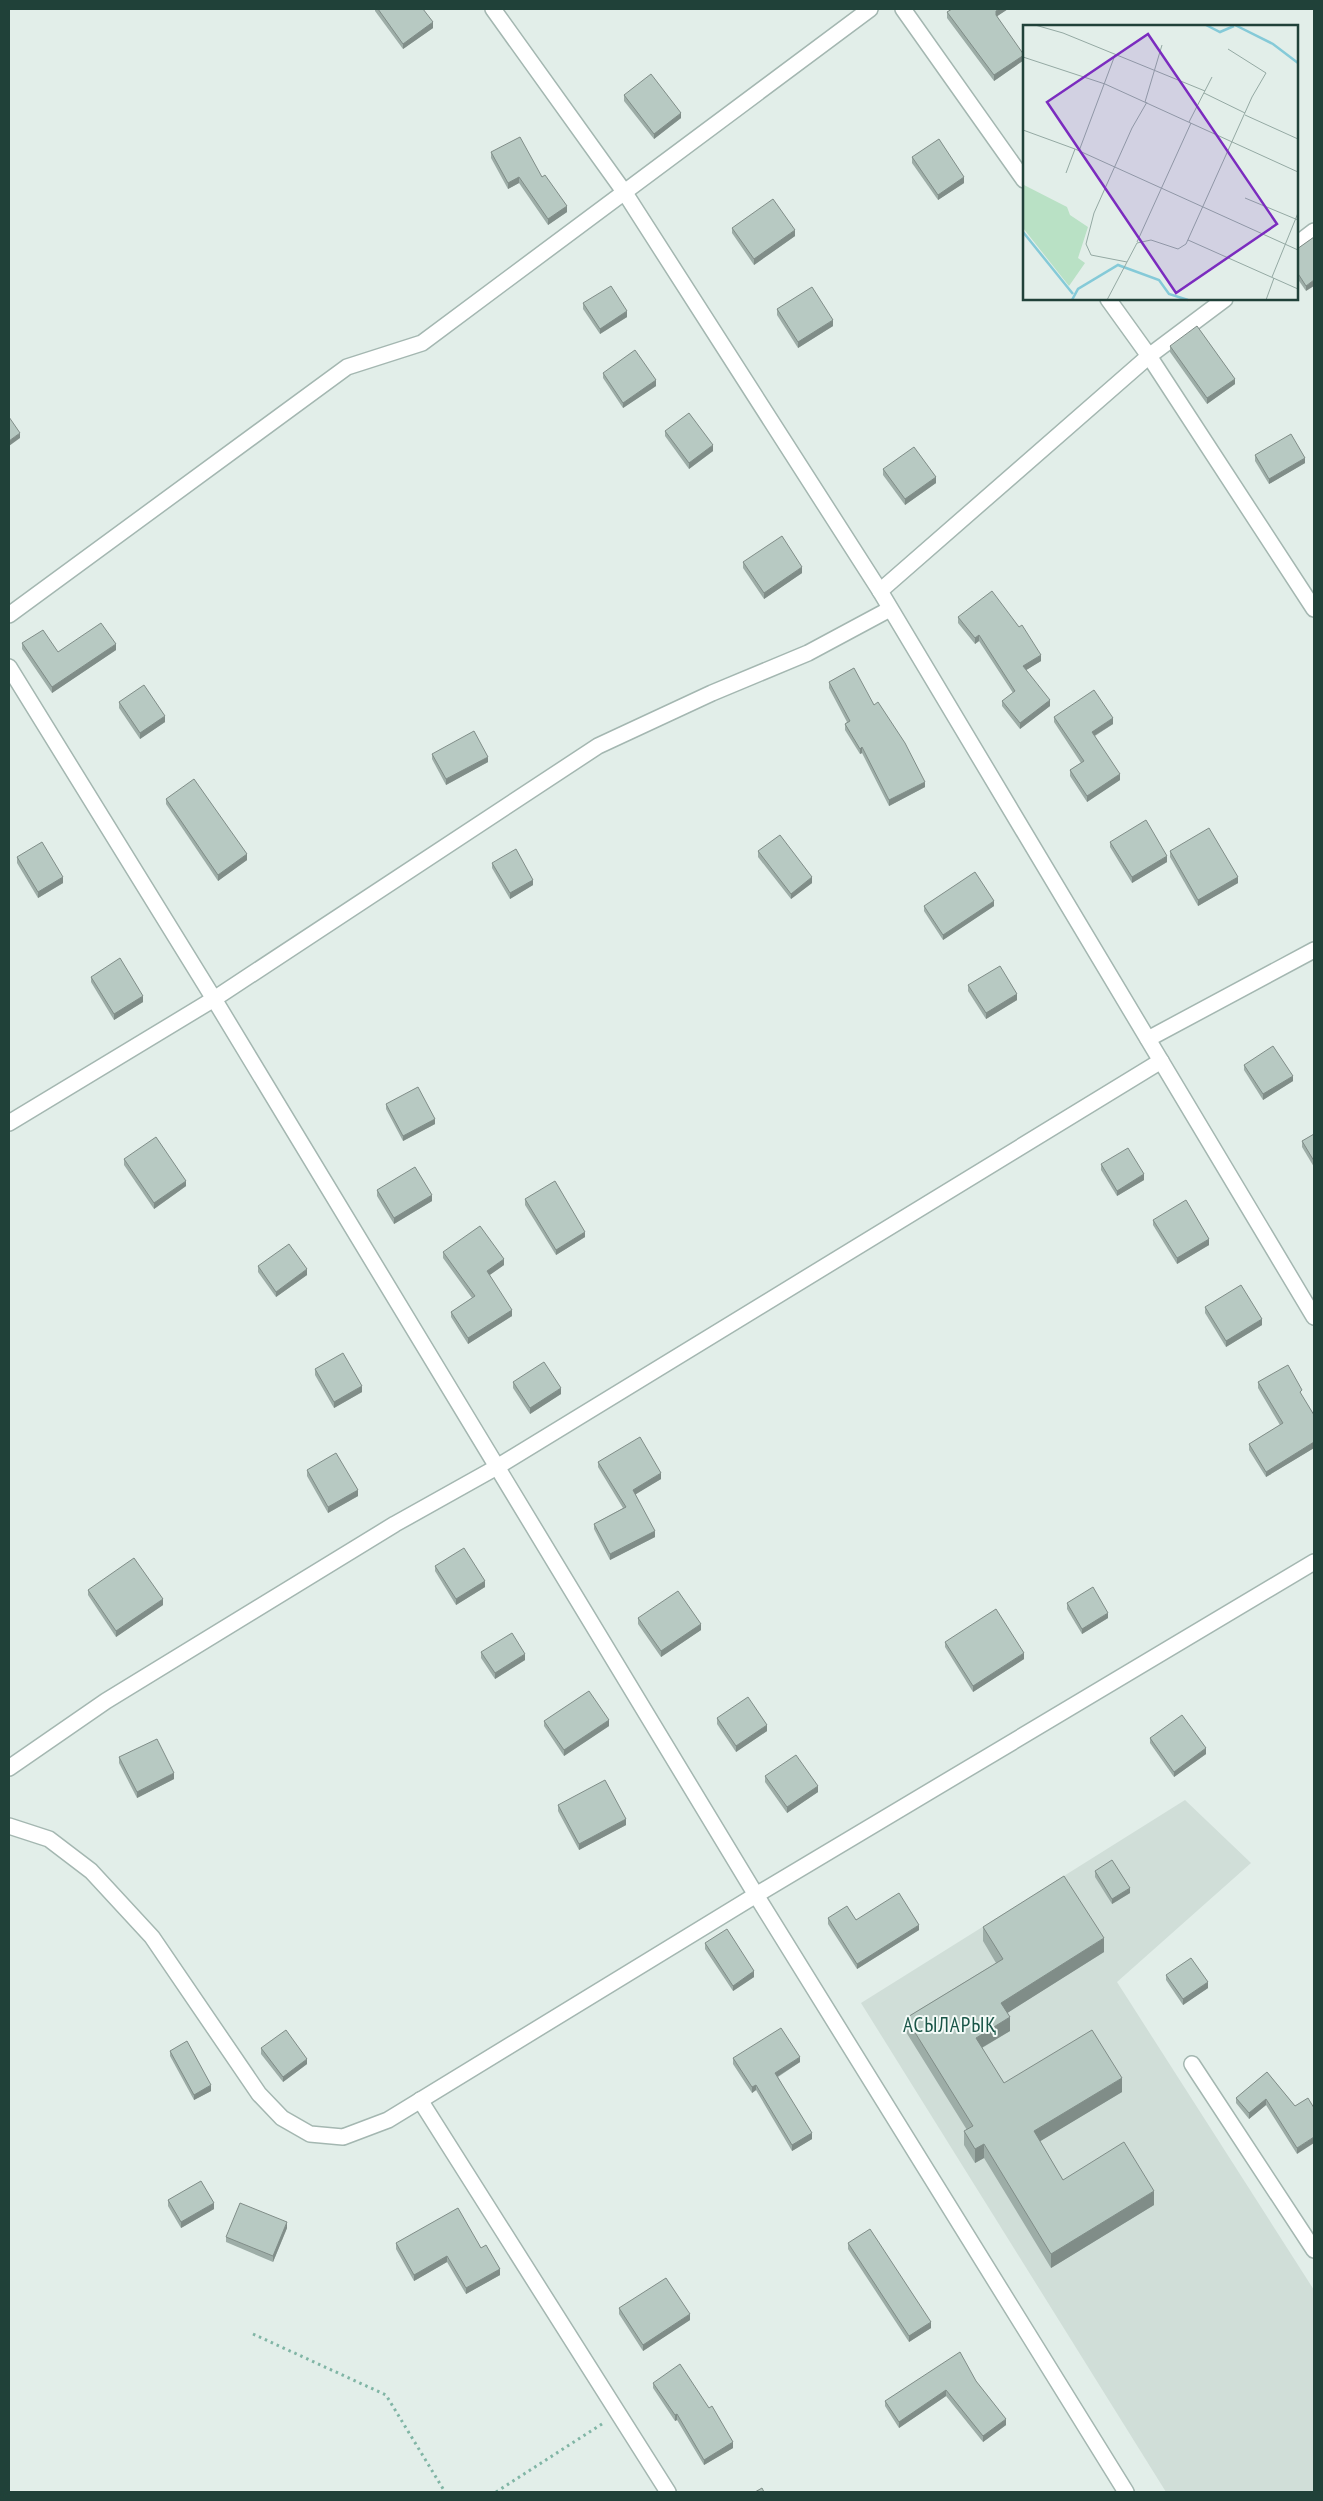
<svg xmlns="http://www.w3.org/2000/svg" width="1323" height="2501" viewBox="0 0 1323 2501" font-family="'PT Sans Narrow',sans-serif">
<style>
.built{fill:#d0ded8}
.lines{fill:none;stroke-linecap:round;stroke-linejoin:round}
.minor-casing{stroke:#a4b7b1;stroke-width:18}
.path{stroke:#80b5a5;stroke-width:3;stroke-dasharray:2.5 4;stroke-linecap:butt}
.minor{stroke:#fff;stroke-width:15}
.wall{fill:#9dada7}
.shaded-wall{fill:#808d88}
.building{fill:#b7c9c2;stroke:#808d88}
.labels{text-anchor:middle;stroke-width:4;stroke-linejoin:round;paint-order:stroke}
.quarter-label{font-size:21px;letter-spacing:1px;fill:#1a5648;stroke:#f3faf7}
.inset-river{fill:none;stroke:#85cad8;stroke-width:2.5}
.inset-road{fill:none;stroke:#94a9a3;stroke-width:1}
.view{fill:#7b2cbf;fill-opacity:0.15;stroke:#7b2cbf;stroke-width:2.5}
.inset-edge{fill:none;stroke:#204139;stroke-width:2.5}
</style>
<rect width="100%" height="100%" fill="#e2eee9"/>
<path class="built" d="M1185 1800 1251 1863 1117 1982 1314 2290V2492H1166L861 2003Z"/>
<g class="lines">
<defs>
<g id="minor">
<path d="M493 9 625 193 880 591 1314 1317"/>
<path d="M903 9 1024 180"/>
<path d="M1297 244 1314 231"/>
<path d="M1108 299 1149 356 1314 609"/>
<path d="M880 591 1149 356 1225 299"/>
<path d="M9 615 347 367 422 343 870 9"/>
<path d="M9 667 214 999 756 1895 1126 2492"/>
<path d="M1148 1039 1314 950"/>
<path d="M9 1123 214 999 598 746 712 693 808 653 890 609"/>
<path d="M9 1768 106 1701 395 1524 497 1467 1161 1061"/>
<path d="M9 1826 49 1839 91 1871 152 1937 259 2094 282 2118 310 2134 343 2137 388 2120 756 1895 1314 1562"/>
<path d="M1192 2064 1314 2250"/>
<path d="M420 2100 668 2492"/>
</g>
</defs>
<use href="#minor" class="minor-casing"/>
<g class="path">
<path d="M253 2334 386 2395 445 2492"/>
<path d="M496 2492 605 2422"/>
</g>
<use href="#minor" class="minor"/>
</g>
<g class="wall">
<path d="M375 9H423L433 28 403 49 375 11Z"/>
<path d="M952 9H1008L997 16 1024 60 994 81 947 18V12Z"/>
<path d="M624 95 681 118 654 139 624 101Z"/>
<path d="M491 152 542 177 567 212 548 225 519 183 508 189 491 158Z"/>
<path d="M912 157 964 183 938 200 912 163Z"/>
<path d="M732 228 795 236 754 265 732 233Z"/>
<path d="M1314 237 1306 291 1297 278V249Z"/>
<path d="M583 303 627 317 600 334 583 309Z"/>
<path d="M777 309 833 326 798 348 777 315Z"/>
<path d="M1170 346 1235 384 1207 404 1170 352Z"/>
<path d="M603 373 656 386 623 408 603 378Z"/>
<path d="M665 431 713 451 689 469 665 436Z"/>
<path d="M1255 455 1305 463 1269 484 1255 461Z"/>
<path d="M883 469 936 483 905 505 883 475Z"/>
<path d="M743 562 802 573 764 599 743 568Z"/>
<path d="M958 617 1041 661 1026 670 1050 706 1020 729 1002 706V701L1013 693 979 641 975 644 958 623Z"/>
<path d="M22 643 58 652 116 650 52 693 22 649Z"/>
<path d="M829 682 874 705 925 787 889 806 862 753 860 754 845 730V724L847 722 829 688Z"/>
<path d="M119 702 165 722 140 739 119 708Z"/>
<path d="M1054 717 1113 724 1095 736 1120 780 1087 802 1070 776V770L1081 763 1054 722Z"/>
<path d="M432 754 488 762 446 785 432 759Z"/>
<path d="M166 799 247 860 218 881 166 804Z"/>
<path d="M1110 842 1167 862 1132 883 1110 847Z"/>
<path d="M758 851 812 883 791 899 758 857Z"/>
<path d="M1170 851 1238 883 1198 906 1170 857Z"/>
<path d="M17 857 63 883 38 898 17 863Z"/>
<path d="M492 863 533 885 510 899 492 868Z"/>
<path d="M924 906H994L943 940 924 911Z"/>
<path d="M91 977 143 1002 114 1020 91 982Z"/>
<path d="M968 985 1017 1000 986 1019 968 991Z"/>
<path d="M1244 1065 1293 1081 1263 1100 1244 1070Z"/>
<path d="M386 1104 435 1124 403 1141 386 1109Z"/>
<path d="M1314 1134V1167L1302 1147V1141Z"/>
<path d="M124 1159 186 1186 154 1209 124 1165Z"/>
<path d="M1101 1164 1144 1180 1117 1196 1101 1170Z"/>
<path d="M377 1190 432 1201 394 1224 377 1196Z"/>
<path d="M525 1199 585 1237 556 1255 525 1205Z"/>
<path d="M1153 1220 1209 1245 1177 1264 1153 1225Z"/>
<path d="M443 1252 504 1265 489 1275 512 1316 468 1344 451 1317V1312L472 1298 443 1258Z"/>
<path d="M258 1266 307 1275 276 1297 258 1272Z"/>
<path d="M1205 1307 1262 1325 1226 1347 1205 1313Z"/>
<path d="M315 1369 362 1392 334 1408 315 1375Z"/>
<path d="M513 1382 561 1394 530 1414 513 1388Z"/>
<path d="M1258 1382 1302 1396 1314 1415V1448L1266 1477 1249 1450V1444L1280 1425 1258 1388Z"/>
<path d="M598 1462 661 1479 635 1494 655 1537 610 1560 594 1529V1524L623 1508 598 1467Z"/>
<path d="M307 1470 358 1496 328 1513 307 1476Z"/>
<path d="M435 1566 485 1587 456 1605 435 1571Z"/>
<path d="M88 1590 163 1605 116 1637 88 1595Z"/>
<path d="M1067 1603 1108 1618 1082 1634 1067 1609Z"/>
<path d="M638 1618 701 1630 661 1657 638 1624Z"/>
<path d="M945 1642 1024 1659 973 1692 945 1647Z"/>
<path d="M481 1652 525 1660 495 1679 481 1658Z"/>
<path d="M717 1718 767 1731 736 1752 717 1724Z"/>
<path d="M544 1721 609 1726 564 1756 544 1726Z"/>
<path d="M1150 1738 1206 1754 1174 1777 1150 1743Z"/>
<path d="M119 1757 174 1779 137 1798 119 1763Z"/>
<path d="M765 1776 818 1792 787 1813 765 1782Z"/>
<path d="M558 1805 626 1825 579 1850 558 1811Z"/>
<path d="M1095 1871 1130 1893 1112 1904 1095 1877Z"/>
<path d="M828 1918 856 1920 919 1930 857 1969 828 1924Z"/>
<path d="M983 1927 1104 1952 1007 2013 1010 2031 982 2048 1004 2083 1122 2092 1040 2141 1063 2180 1154 2205 1051 2268 984 2158 975 2163 964 2145V2131L967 2130 906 2032V2018L996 1963 983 1941Z"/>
<path d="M705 1943 754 1977 733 1991 705 1949Z"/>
<path d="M1166 1975 1208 1988 1183 2005 1166 1980Z"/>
<path d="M261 2048 307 2064 283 2082 261 2054Z"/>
<path d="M170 2051 211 2091 194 2100 170 2056Z"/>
<path d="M733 2058 800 2062 778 2077 812 2139 792 2151 756 2090 752 2093 733 2064Z"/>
<path d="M1267 2072 1295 2106 1308 2098 1297 2154 1266 2105 1249 2119 1236 2103V2098Z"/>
<path d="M168 2200 214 2209 181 2228 168 2206Z"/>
<path d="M287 2228 273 2262 226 2242V2237Z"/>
<path d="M396 2243 481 2248 500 2275 466 2294 447 2262 414 2281 396 2249Z"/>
<path d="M848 2243 931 2328 909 2342 848 2249Z"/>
<path d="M619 2308 690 2320 643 2351 619 2314Z"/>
<path d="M976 2381 1006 2425 983 2442 946 2396 899 2428 885 2406V2401Z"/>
<path d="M653 2383 733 2448 704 2465 677 2420 675 2421 653 2388Z"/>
</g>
<g class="shaded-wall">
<path d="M1000 9H1008L996 17V11Z"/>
<path d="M433 22V28L403 49V44Z"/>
<path d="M1024 55V60L994 81V75Z"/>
<path d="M681 113V118L654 139V134Z"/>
<path d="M519 177V183L508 189V183Z"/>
<path d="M964 177V183L938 200V195Z"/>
<path d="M567 206V212L548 225V219Z"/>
<path d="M795 230V236L754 265V259Z"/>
<path d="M1314 280V286L1306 291V286Z"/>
<path d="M627 311V317L600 334V329Z"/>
<path d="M833 320V326L798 348V342Z"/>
<path d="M1235 379V384L1207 404V398Z"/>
<path d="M656 380V386L623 408V403Z"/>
<path d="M20 433V438L9 446V441Z"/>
<path d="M713 445V451L689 469V463Z"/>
<path d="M1305 458V463L1269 484V479Z"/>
<path d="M936 477V483L905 505V499Z"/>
<path d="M802 567V573L764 599V593Z"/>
<path d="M979 635V641L975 644V638Z"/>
<path d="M116 644V650L52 693V687Z"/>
<path d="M1041 655V661L1023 672V666Z"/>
<path d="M1050 700V706L1020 729V723Z"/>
<path d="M165 716V722L140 739V733Z"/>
<path d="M1113 718V724L1092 737V732Z"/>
<path d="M862 747V753L860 754V749Z"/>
<path d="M488 757V762L446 785V779Z"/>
<path d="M1120 774V780L1087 802V796Z"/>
<path d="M925 782V787L889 806V800Z"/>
<path d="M247 854V860L218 881V875Z"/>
<path d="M1167 856V862L1132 883V877Z"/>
<path d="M63 877V883L38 898V892Z"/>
<path d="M812 877V883L791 899V894Z"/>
<path d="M1238 877V883L1198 906V900Z"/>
<path d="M533 880V885L510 899V893Z"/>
<path d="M994 901V906L943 940V935Z"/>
<path d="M1017 994V1000L986 1019V1013Z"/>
<path d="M143 996V1002L114 1020V1014Z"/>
<path d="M1293 1076V1081L1263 1100V1094Z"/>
<path d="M435 1119V1124L403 1141V1136Z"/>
<path d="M1144 1174V1180L1117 1196V1191Z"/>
<path d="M186 1181V1186L154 1209V1203Z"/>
<path d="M432 1195V1201L394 1224V1218Z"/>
<path d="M585 1232V1237L556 1255V1250Z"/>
<path d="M1209 1239V1245L1177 1264V1258Z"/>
<path d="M504 1259V1265L487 1277V1271Z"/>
<path d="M307 1269V1275L276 1297V1292Z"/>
<path d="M512 1310V1316L468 1344V1338Z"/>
<path d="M1262 1319V1325L1226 1347V1341Z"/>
<path d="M362 1386V1392L334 1408V1402Z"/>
<path d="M561 1388V1394L530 1414V1408Z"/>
<path d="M1314 1442V1448L1266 1477V1472Z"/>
<path d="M661 1473V1479L633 1496V1490Z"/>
<path d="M358 1490V1496L328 1513V1507Z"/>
<path d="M655 1531V1537L610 1560V1554Z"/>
<path d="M485 1581V1587L456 1605V1599Z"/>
<path d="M163 1599V1605L116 1637V1631Z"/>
<path d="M1108 1613V1618L1082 1634V1629Z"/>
<path d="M701 1624V1630L661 1657V1651Z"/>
<path d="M1024 1653V1659L973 1692V1686Z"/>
<path d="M525 1654V1660L495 1679V1673Z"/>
<path d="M609 1720V1726L564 1756V1750Z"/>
<path d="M767 1725V1731L736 1752V1746Z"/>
<path d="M1206 1748V1754L1174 1777V1772Z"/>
<path d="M174 1773V1779L137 1798V1792Z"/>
<path d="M818 1786V1792L787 1813V1807Z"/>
<path d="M626 1819V1825L579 1850V1844Z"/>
<path d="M1130 1888V1893L1112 1904V1899Z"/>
<path d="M919 1925V1930L857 1969V1964Z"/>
<path d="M1104 1938V1952L1001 2017V2003Z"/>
<path d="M754 1971V1977L733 1991V1986Z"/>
<path d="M1208 1982V1988L1183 2005V1999Z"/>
<path d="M1010 2017V2031L976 2051V2038Z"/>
<path d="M800 2057V2062L775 2078V2073Z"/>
<path d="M307 2059V2064L283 2082V2077Z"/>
<path d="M1122 2078V2092L1034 2145V2131Z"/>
<path d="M211 2085V2091L194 2100V2095Z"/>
<path d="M756 2085V2090L752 2093V2087Z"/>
<path d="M1266 2099V2105L1249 2119V2113Z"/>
<path d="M812 2133V2139L792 2151V2145Z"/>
<path d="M1314 2137V2143L1297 2154V2148Z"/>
<path d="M984 2144V2158L975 2163V2149Z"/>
<path d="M1154 2191V2205L1051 2268V2254Z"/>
<path d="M214 2203V2209L181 2228V2222Z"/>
<path d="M287 2222V2228L273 2262V2256Z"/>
<path d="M447 2256V2262L414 2281V2275Z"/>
<path d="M500 2269V2275L466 2294V2288Z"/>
<path d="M690 2314V2320L643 2351V2345Z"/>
<path d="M931 2322V2328L909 2342V2336Z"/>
<path d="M946 2390V2396L899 2428V2422Z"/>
<path d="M677 2414V2420L675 2421V2415Z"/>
<path d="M1006 2419V2425L983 2442V2436Z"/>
<path d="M733 2442V2448L704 2465V2460Z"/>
</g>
<g class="building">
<path d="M378 9H423L433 22 403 44Z"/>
<path d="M952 9H1000L996 11V15L1024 55 994 75 947 12Z"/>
<path d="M651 74 681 113 654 134 624 95Z"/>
<path d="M520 137 542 177 545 175 567 206 548 219 519 177 508 183 491 152Z"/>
<path d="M939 139 964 177 938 195 912 157Z"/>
<path d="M773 199 795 230 754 259 732 228Z"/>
<path d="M1314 237V280L1306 286 1297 272V249Z"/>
<path d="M611 286 627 311 600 329 583 303Z"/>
<path d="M812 287 833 320 798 342 777 309Z"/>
<path d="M1197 326 1235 379 1207 398 1170 346Z"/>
<path d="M635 350 656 380 623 403 603 373Z"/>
<path d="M689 413 713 445 689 463 665 431Z"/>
<path d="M9 417 20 433 9 441Z"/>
<path d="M1291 434 1305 458 1269 479 1255 455Z"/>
<path d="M914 447 936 477 905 499 883 469Z"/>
<path d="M782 536 802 567 764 593 743 562Z"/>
<path d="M992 591 1019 627 1022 625 1041 655 1023 666 1050 700 1020 723 1002 701 1015 691 979 635 975 638 958 617Z"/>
<path d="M101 623 116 644 52 687 22 643 43 630 58 652Z"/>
<path d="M854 668 874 705 878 702 905 743 925 782 889 800 862 747 860 749 845 724 850 721 829 682Z"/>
<path d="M144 685 165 716 140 733 119 702Z"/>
<path d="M1094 690 1113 718 1092 732 1120 774 1087 796 1070 770 1084 761 1054 717Z"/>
<path d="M474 731 488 757 446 779 432 754Z"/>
<path d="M194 779 247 854 218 875 166 799Z"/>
<path d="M1146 820 1167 856 1132 877 1110 842Z"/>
<path d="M1209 828 1238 877 1198 900 1170 851Z"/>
<path d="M780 835 812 877 791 894 758 851Z"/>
<path d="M42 842 63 877 38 892 17 857Z"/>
<path d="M516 849 533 880 510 893 492 863Z"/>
<path d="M975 872 994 901 943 935 924 906Z"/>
<path d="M120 958 143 996 114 1014 91 977Z"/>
<path d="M1000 966 1017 994 986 1013 968 985Z"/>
<path d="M1273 1046 1293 1076 1263 1094 1244 1065Z"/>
<path d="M418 1087 435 1119 403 1136 386 1104Z"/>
<path d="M1314 1134V1161L1302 1141Z"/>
<path d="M156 1137 186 1181 154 1203 124 1159Z"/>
<path d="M1128 1148 1144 1174 1117 1191 1101 1164Z"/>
<path d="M415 1167 432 1195 394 1218 377 1190Z"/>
<path d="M555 1181 585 1232 556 1250 525 1199Z"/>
<path d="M1186 1200 1209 1239 1177 1258 1153 1220Z"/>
<path d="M480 1226 504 1259 487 1271 512 1310 468 1338 451 1312 475 1296 443 1252Z"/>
<path d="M289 1244 307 1269 276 1292 258 1266Z"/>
<path d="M1241 1285 1262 1319 1226 1341 1205 1307Z"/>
<path d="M343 1353 362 1386 334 1402 315 1369Z"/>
<path d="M544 1362 561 1388 530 1408 513 1382Z"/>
<path d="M1288 1365 1302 1390 1300 1392 1314 1415V1442L1266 1472 1249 1444 1283 1423 1258 1382Z"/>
<path d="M640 1437 661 1473 633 1490 655 1531 610 1554 594 1524 626 1507 598 1462Z"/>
<path d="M336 1453 358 1490 328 1507 307 1470Z"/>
<path d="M464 1548 485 1581 456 1599 435 1566Z"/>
<path d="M134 1558 163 1599 116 1631 88 1590Z"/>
<path d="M1093 1587 1108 1613 1082 1629 1067 1603Z"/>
<path d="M678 1591 701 1624 661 1651 638 1618Z"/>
<path d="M996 1609 1024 1653 973 1686 945 1642Z"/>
<path d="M512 1633 525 1654 495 1673 481 1652Z"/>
<path d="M589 1691 609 1720 564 1750 544 1721Z"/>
<path d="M748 1697 767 1725 736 1746 717 1718Z"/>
<path d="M1182 1715 1206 1748 1174 1772 1150 1738Z"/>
<path d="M157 1739 174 1773 137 1792 119 1757Z"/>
<path d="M796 1755 818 1786 787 1807 765 1776Z"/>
<path d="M605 1780 626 1819 579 1844 558 1805Z"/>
<path d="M1112 1860 1130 1888 1112 1899 1095 1871Z"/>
<path d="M1064 1876 1104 1938 1001 2003 1010 2017 976 2038 1004 2083 1092 2030 1122 2078 1034 2131 1063 2180 1124 2142 1154 2191 1051 2254 984 2144 975 2149 964 2131 973 2126 906 2018 1003 1959 983 1927Z"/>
<path d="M899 1893 919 1925 857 1964 828 1918 847 1906 856 1920Z"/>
<path d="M727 1929 754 1971 733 1986 705 1943Z"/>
<path d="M1191 1958 1208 1982 1183 1999 1166 1975Z"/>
<path d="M781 2028 800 2057 775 2073 812 2133 792 2145 756 2085 752 2087 733 2058Z"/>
<path d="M286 2030 307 2059 283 2077 261 2048Z"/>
<path d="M187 2041 211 2085 194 2095 170 2051Z"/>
<path d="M1267 2072 1295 2106 1308 2098 1314 2108V2137L1297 2148 1266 2099 1249 2113 1236 2098Z"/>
<path d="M201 2181 214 2203 181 2222 168 2200Z"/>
<path d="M240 2203 287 2222 273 2256 226 2237Z"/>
<path d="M458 2208 481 2248 486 2245 500 2269 466 2288 447 2256 414 2275 396 2243Z"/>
<path d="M870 2229 931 2322 909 2336 848 2243Z"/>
<path d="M666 2278 690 2314 643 2345 619 2308Z"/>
<path d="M960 2352 976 2381 1006 2419 983 2436 946 2390 899 2422 885 2401Z"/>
<path d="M680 2364 709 2408 712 2406 733 2442 704 2460 677 2414 675 2415 653 2383Z"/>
<path d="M762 2488 764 2492H755Z"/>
</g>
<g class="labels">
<g class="quarter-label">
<text x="950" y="2032">АСЫЛАРЫҚ</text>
</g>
</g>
<g transform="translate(1023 25)">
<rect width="275" height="275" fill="#e2eee9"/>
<path d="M1 160 44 182 47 190 65 202 55 233 62 238 46 261 0 203Z" fill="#b9e1c5"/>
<path class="inset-river" d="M183 0 197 7 211 1M212 0 250 19 275 38M0 207 50 269M49 275 55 264 95 240 136 255 146 269 165 275"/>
<path class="inset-road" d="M12 0 40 8 182 66M0 32 82 59 275 147M181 68 222 88M122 77 139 20M222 90 275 114M166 97 189 52M0 105 52 124 275 225M56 126 92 30M43 148 52 124M222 173 275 195M165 215 275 264M114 217 168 98M104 237 68 230 63 219 71 188 109 103 124 77M249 252 275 188M84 275 114 218 128 215 155 224 163 219 229 72 243 48 205 24M243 275 251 253"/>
<path class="view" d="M125 9 254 199 153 268 24 77Z"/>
<rect width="275" height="275" class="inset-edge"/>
</g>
<rect width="1323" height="2501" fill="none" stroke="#204139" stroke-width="20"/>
</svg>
